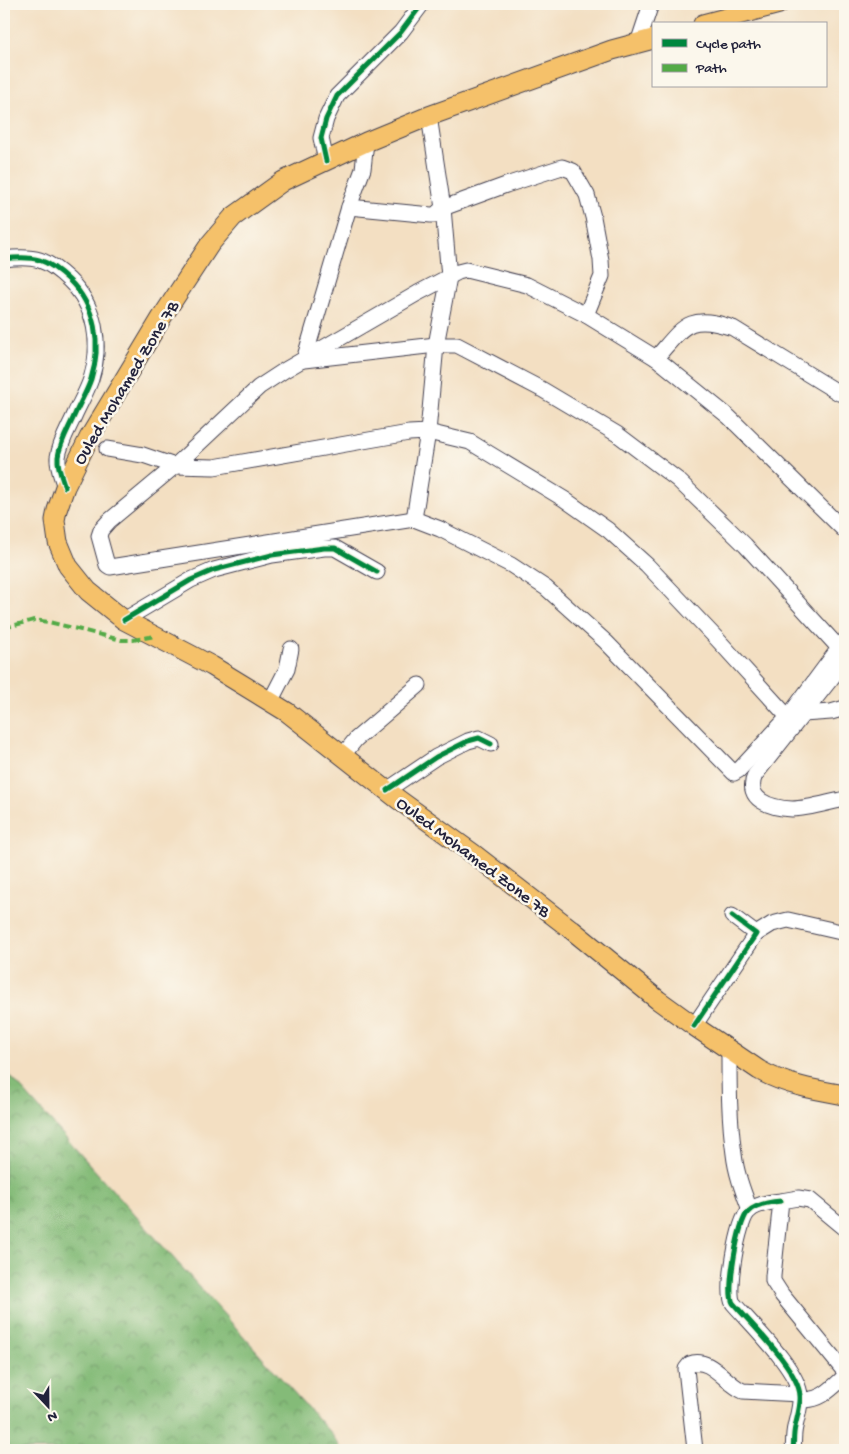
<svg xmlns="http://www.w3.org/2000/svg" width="849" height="1454" viewBox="0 0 849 1454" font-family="'Gochi Hand',sans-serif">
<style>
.forest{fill:url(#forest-crowns);stroke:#536e5a}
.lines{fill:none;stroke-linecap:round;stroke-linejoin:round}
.minor-casing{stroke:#413e4f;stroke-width:17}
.major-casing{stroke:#413e4f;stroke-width:21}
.minor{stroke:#fff;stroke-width:15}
.major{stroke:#f5c16b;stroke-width:19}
.quiet{stroke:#53aa46;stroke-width:4;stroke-dasharray:8 4;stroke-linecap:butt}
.cycleway-casing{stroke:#fbf7ec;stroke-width:8}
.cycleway{stroke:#00873e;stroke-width:5}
.labels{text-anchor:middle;stroke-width:5;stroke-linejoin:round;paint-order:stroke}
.street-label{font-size:18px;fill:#22223b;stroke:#fbf7ec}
</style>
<defs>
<pattern id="forest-crowns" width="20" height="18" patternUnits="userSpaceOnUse" patternTransform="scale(1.25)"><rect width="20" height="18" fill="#84bb78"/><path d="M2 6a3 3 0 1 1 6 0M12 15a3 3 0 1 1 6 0" fill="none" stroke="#6c9864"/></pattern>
</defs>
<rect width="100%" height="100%" fill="#fbf7ec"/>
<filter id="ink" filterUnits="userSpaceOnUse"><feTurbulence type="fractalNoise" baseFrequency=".02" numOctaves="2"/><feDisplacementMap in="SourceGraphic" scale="10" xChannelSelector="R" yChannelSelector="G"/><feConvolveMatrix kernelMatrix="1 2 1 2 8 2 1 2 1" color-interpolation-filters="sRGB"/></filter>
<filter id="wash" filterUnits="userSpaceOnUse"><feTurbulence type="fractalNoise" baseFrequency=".0096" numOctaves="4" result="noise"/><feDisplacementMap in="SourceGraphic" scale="20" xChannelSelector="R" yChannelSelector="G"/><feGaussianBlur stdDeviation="1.12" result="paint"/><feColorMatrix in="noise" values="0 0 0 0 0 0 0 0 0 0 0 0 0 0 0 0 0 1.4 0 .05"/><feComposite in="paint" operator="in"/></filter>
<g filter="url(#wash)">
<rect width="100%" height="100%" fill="#f3dfc2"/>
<path class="forest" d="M4 1069 333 1436 342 1450H4Z"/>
</g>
<g filter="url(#ink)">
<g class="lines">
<defs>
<g id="minor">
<path d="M638 43 651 4"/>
<path d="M366 142 363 169 349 207 304 360 436 345H457L543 390 617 434 678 480 745 545 839 648"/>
<path d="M326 161 321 138 326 119 337 96 401 32 422 4"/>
<path d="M349 207 431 215H435L443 208 506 185 562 167 573 171 587 195 593 217 601 260 602 276 586 315"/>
<path d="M4 259C35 255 47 259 69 280 96 306 102 345 91 379 87 391 80 403 75 414 69 428 60 442 58 457 57 467 62 478 65 487"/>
<path d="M656 358C684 326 688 313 733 328L839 393 845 394"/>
<path d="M107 449 143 455 175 466 214 467 409 433 428 432 470 442 564 499 608 530 647 565 718 640 788 717"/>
<path d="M414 519 428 432 436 345 449 277 443 208 429 116"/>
<path d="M845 531 729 417 656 358 586 315 527 285 466 270 458 272 418 293 285 370 259 387 175 466 109 521 101 530 99 536 107 565 110 567 414 519 440 529 511 565 546 588 606 642 734 773 739 770 788 717 845 640"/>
<path d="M124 620 191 580 214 570 272 555 324 548H335L377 572"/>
<path d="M845 661 755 775C744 800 771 808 792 809 808 809 829 802 845 799"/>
<path d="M270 702 287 669 291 649"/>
<path d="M803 714 831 712 845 708"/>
<path d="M343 755 356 739 419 685"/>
<path d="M387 790 436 757 468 741 479 738 491 744"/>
<path d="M756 934 772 924 788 920 845 933"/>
<path d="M694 1026 756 934 732 916"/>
<path d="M729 1050C729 1085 729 1119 734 1154 736 1173 743 1191 750 1210"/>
<path d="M781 1201C770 1202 755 1204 748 1212 738 1222 726 1291 733 1303 751 1324 799 1370 800 1396 801 1406 797 1417 795 1427 793 1435 794 1443 793 1450"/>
<path d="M845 1229 810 1200 798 1198 781 1201 773 1276V1281L782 1295 845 1372"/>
<path d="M801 1399C819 1403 832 1388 845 1376"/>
<path d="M695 1450 686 1369 690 1364C710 1356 726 1384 743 1391L800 1394"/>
</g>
<g id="major">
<path d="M703 24 779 4"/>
<path d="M653 39 612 50 429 116 366 142 283 181 233 217 210 244 162 317 89 438 65 487 57 510 55 520 56 528 58 542 68 566 88 591 124 620 212 666 287 712 399 800 475 855 572 930 658 1000 694 1026 759 1070C785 1085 816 1090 845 1095"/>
</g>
</defs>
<use href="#minor" class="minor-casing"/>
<use href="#major" class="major-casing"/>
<use href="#minor" class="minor"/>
<use href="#major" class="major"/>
<path class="quiet" d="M4 628 34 620 49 622 121 640H133L155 636"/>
<defs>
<g id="cycleway">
<path d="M326 161 321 138 326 119 337 96 401 32 422 4"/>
<path d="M4 259C35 255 47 259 69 280 96 306 102 345 91 379 87 391 80 403 75 414 69 428 60 442 58 457 57 467 62 478 65 487"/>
<path d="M124 620 191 580 214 570 272 555 324 548H335L377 572"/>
<path d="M387 790 436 757 468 741 479 738 491 744"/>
<path d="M694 1026 756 934 732 916"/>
<path d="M781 1201C770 1202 755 1204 748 1212 738 1222 726 1291 733 1303 751 1324 799 1370 800 1396 801 1406 797 1417 795 1427 793 1435 794 1443 793 1450"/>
</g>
</defs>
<use href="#cycleway" class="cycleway-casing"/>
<use href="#cycleway" class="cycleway"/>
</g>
</g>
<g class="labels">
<g class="street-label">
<text transform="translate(125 382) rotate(-59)" y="6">Ouled Mohamed Zone 7B</text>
<text transform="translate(474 856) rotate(37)" y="6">Ouled Mohamed Zone 7B</text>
</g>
</g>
<rect width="849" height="1454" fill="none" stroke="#fbf7ec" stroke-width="20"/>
<rect x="652" y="22" width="175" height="65" fill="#fbf7ec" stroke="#a4a2a5"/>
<rect x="662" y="39" width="25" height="8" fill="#00873e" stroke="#a4a2a5"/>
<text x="696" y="48" font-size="15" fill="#22223b">Cycle path</text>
<rect x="662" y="64" width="25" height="8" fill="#53aa46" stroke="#a4a2a5"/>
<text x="696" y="72" font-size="15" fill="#22223b">Path</text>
<g transform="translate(48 1406) rotate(158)" stroke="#fbf7ec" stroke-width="4" paint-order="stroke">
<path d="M0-4L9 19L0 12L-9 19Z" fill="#22223b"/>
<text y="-8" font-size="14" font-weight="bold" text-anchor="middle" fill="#22223b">N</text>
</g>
</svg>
